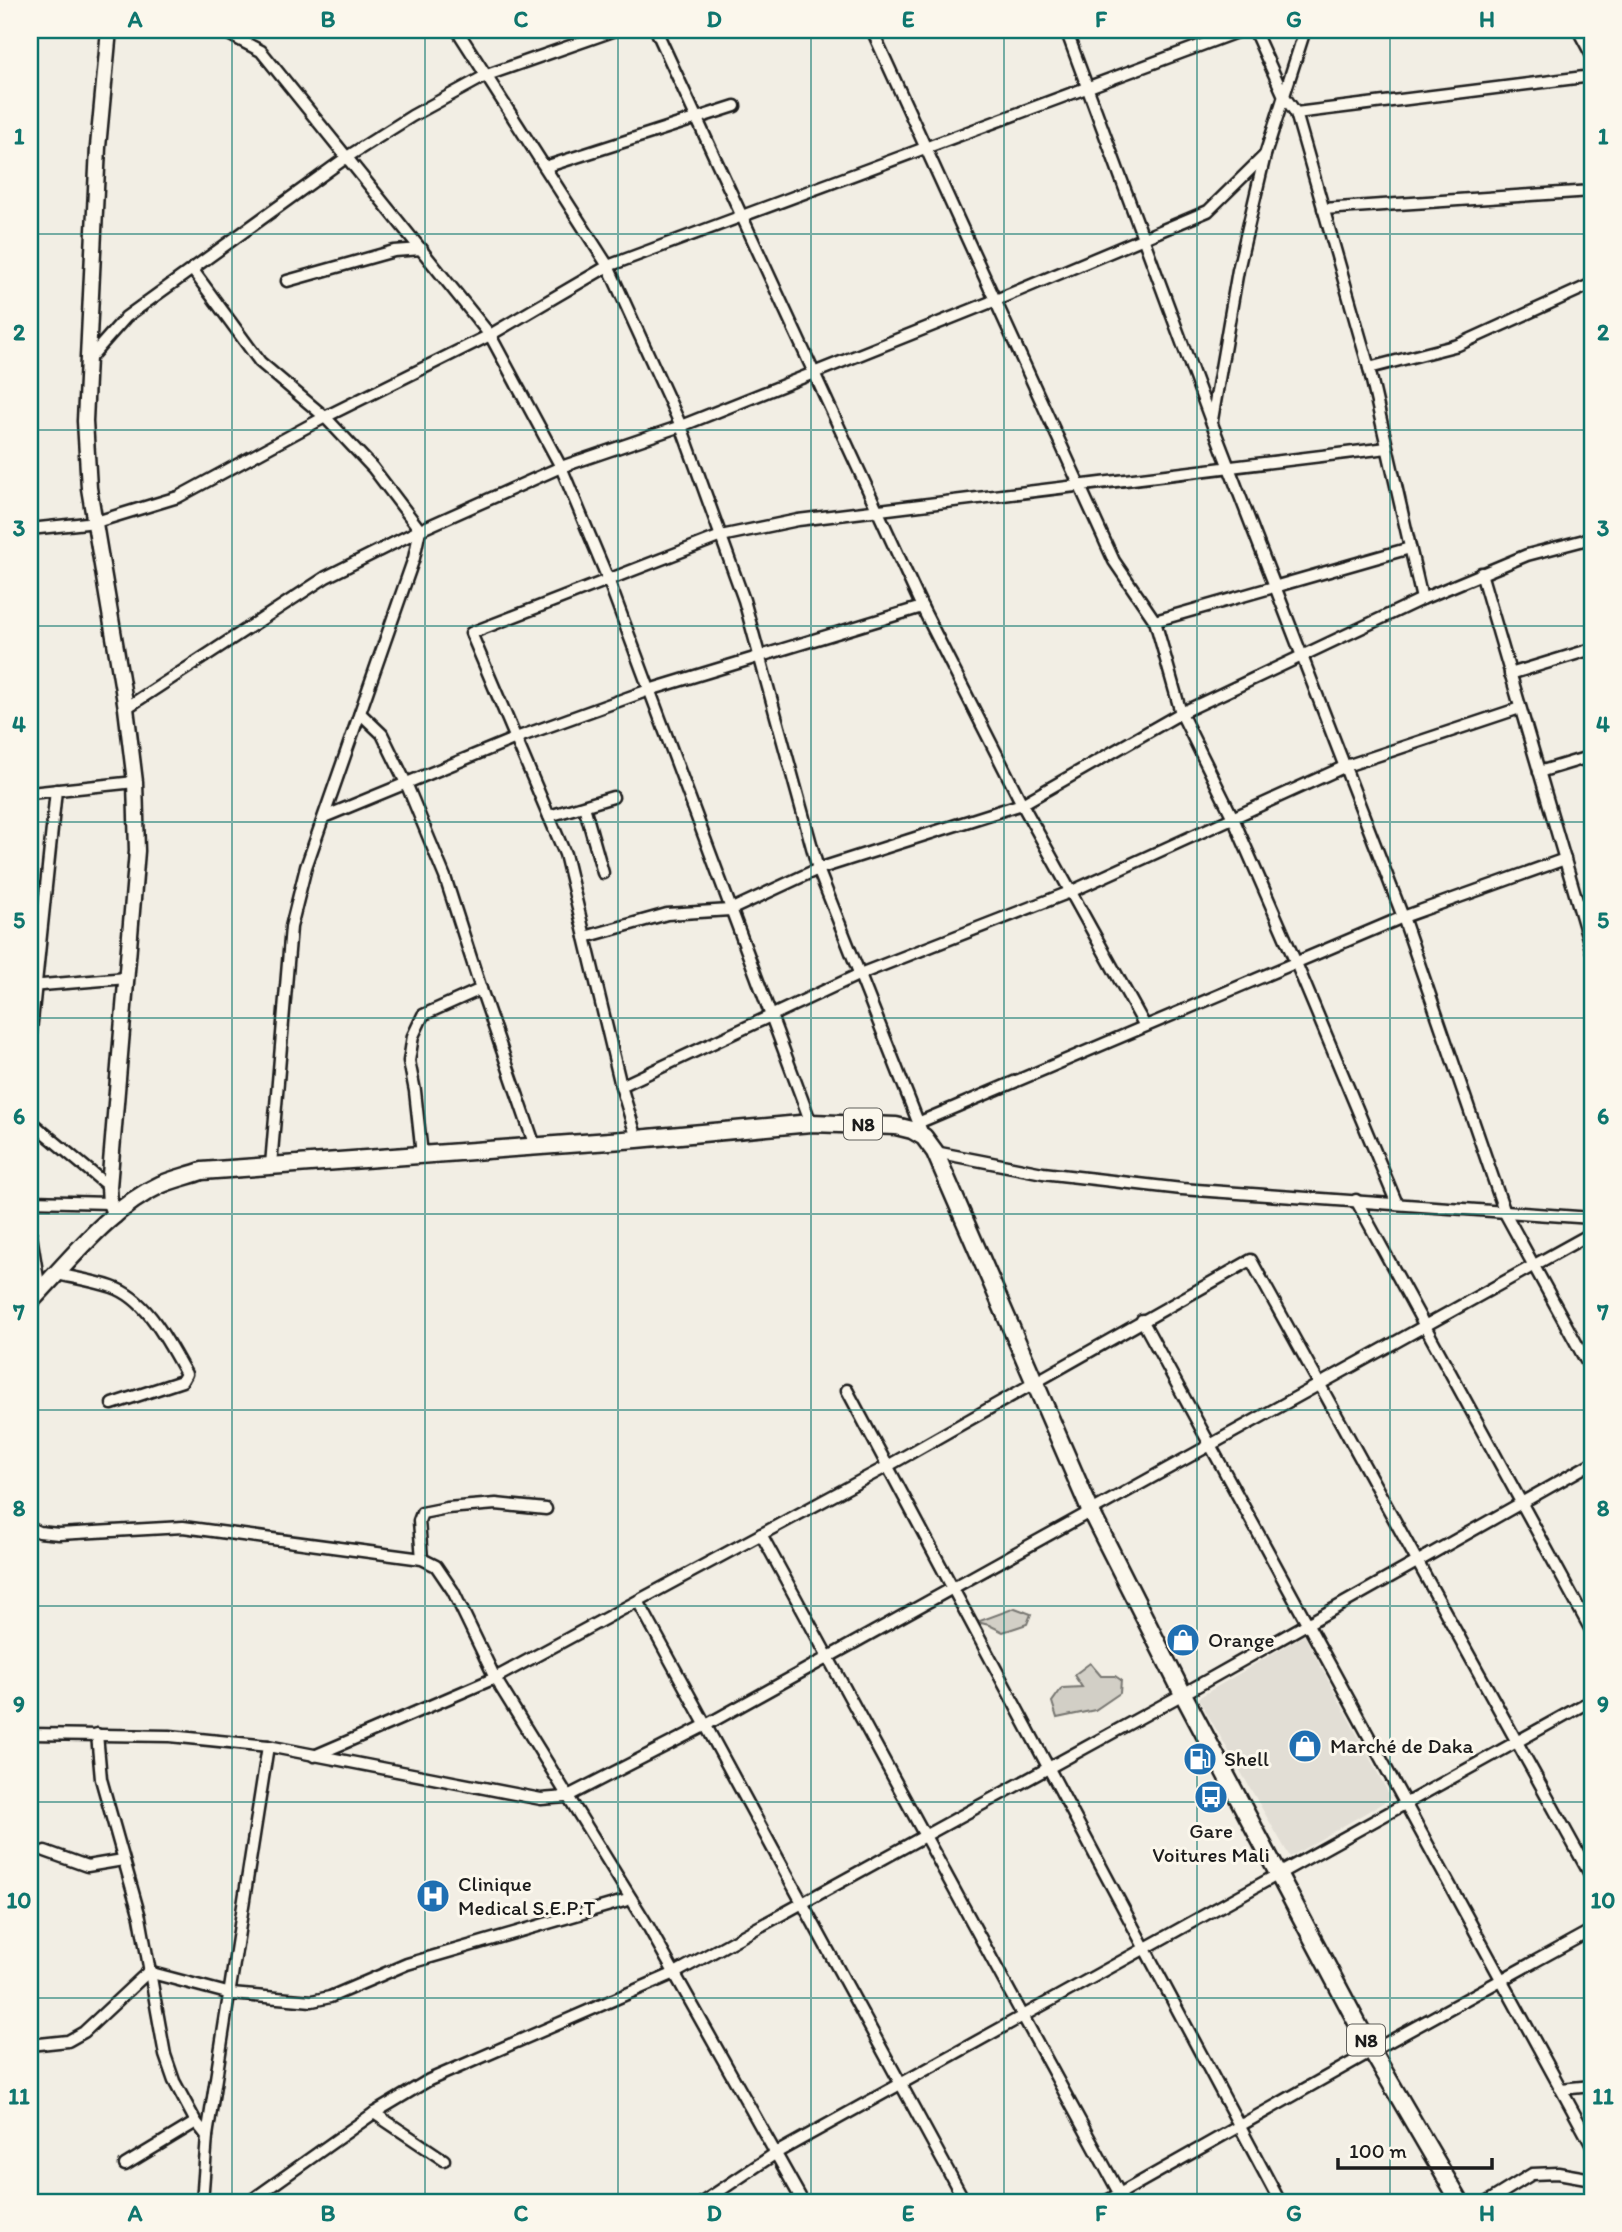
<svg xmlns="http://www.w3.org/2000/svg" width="1622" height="2232" viewBox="0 0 1622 2232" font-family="Itim,sans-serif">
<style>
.built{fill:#e2ded5}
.green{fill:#d2cfc6;stroke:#777671;stroke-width:2}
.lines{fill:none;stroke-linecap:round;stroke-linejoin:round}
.street-casing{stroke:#1c1c1c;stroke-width:15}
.secondary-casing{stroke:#1c1c1c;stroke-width:19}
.primary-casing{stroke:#1c1c1c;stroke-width:21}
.street{stroke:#fbf7ec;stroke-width:10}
.secondary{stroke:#fbf7ec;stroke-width:14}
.primary{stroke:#fbf7ec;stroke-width:16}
.grid{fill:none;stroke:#0f766e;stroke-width:2;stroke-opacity:0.55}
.labels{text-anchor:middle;stroke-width:6;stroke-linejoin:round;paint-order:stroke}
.shield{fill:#fbf7ec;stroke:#5f5e5a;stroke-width:2}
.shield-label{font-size:19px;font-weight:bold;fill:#1c1c1c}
.poi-label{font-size:21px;fill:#1c1c1c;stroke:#fbf7ec;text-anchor:start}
.neatline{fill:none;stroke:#0f766e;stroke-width:2.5}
.grid-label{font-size:23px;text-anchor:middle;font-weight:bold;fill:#0f766e}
</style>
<rect width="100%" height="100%" fill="#f2eee4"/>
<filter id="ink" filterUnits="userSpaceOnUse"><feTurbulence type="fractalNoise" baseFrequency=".0143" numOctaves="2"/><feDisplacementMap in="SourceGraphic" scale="14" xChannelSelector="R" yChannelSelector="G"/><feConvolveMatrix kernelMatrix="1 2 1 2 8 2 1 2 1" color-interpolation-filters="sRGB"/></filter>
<g filter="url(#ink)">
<path class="built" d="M1304 1635 1391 1798 1290 1857 1198 1698Z"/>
<g class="green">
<path d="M1015 1608 1031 1614 1027 1624 1003 1632 989 1625 977 1622Z"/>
<path d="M1090 1663 1101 1676H1115L1121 1680 1120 1693 1095 1710 1057 1718 1052 1702 1062 1688 1082 1687 1074 1675Z"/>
</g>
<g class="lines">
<defs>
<g id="street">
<path d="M221 30 261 51 490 335 561 467 608 579 811 1123"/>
<path d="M457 30 608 266 681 426 744 600 818 869 924 1137"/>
<path d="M656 30 922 607 1022 804 1145 1026"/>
<path d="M872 30 1114 561 1155 621 1181 713 1233 818 1296 963 1397 1204"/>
<path d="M1066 30 1211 421 1403 917 1505 1213 1592 1372"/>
<path d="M1254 30 1284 96 1296 113 1369 368 1422 599"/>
<path d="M1578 30 1592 56"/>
<path d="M1296 113 1592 76"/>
<path d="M545 167 735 106"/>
<path d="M1323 209 1592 191"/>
<path d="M192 269 260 362 325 417 373 468 420 530 414 558 306 867 291 927 271 1165"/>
<path d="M287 281 394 251 422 249"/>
<path d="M88 360 126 317 347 157 412 116 487 75 616 30"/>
<path d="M1369 368 1458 345 1592 284"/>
<path d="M1212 420 1238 270 1265 155 1305 30"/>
<path d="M30 529 96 522 178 497 325 417 490 335 608 266 1242 30"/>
<path d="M1481 573 1592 952"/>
<path d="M1155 621 1410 548"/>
<path d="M1510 674 1592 649"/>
<path d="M126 708 326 577 420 530 561 467 681 426 996 300 1208 211 1265 155"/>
<path d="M360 713 382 734 406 783 445 877 481 989 535 1146"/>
<path d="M1539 772 1592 756"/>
<path d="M30 793 135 782"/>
<path d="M584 806 603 873"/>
<path d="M549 816 613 797"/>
<path d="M324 817 516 738 649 690 922 607"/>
<path d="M585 937 667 914 730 910 818 869 1022 804 1181 713 1422 599 1527 555 1592 538"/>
<path d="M30 986 127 978"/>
<path d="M30 1041 56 790"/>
<path d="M621 1086 860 974 1070 892 1346 766 1520 708"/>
<path d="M30 1121 109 1187"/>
<path d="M920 1122 1403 917 1565 859"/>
<path d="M637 1139 621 1086 565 854 471 633 721 536 798 520 1387 448"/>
<path d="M935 1152 1043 1173 1182 1189 1592 1218"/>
<path d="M422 1155 415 1091 409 1061 413 1036 423 1015 481 989"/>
<path d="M1356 1200 1592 1632"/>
<path d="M30 1201 110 1203"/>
<path d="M30 1229 40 1291"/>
<path d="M57 1274C75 1278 94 1281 112 1287 148 1299 168 1343 186 1374L182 1381 112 1404"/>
<path d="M1142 1320 1592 2146"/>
<path d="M847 1390 1280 2202"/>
<path d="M30 1528 39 1532 59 1534 183 1527 422 1559 436 1566 453 1591 495 1678 648 1926 803 2202"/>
<path d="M761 1534 1124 2202"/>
<path d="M422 1559 419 1521 422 1513 447 1508 496 1504 546 1509"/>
<path d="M638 1601 965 2202"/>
<path d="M30 1734 170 1736 268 1746 541 1799 566 1797 706 1725 1592 1233"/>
<path d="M97 1734 101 1779 140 1917 165 2055 174 2081 196 2122 207 2136"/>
<path d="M314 1756 495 1678 886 1467 1251 1260 1592 1878"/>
<path d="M45 1851 87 1866 123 1860"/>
<path d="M30 2045 68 2041 84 2032 148 1972 231 1994 312 2001 330 1997 407 1964 631 1899"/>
<path d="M1561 2089 1592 2086"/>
<path d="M374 2113 444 2160"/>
<path d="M125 2165 196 2122"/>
<path d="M202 2202 207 2136 268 1746"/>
<path d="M249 2202 374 2113 429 2080 675 1973 1183 1694 1592 1463"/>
<path d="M703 2202 776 2153 1592 1700"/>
<path d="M1105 2202 1372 2051 1592 1930"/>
<path d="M1487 2202 1532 2174 1558 2173 1592 2179"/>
</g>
<path id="secondary" d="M109 30 98 147 85 421 89 488 126 708 135 782 137 851 109 1187 110 1203 115 1216"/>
<path id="primary" d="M30 1302C69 1262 108 1209 160 1185 173 1179 188 1176 202 1171L637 1139 811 1123 896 1126 912 1130 924 1137 935 1152 1090 1510 1183 1694 1372 2051 1460 2202"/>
</defs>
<use href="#street" class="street-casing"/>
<use href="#secondary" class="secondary-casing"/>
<use href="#primary" class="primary-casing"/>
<use href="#street" class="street"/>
<use href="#secondary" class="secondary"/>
<use href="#primary" class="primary"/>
</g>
</g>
<path class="grid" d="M232 30V2202M425 30V2202M618 30V2202M811 30V2202M1004 30V2202M1197 30V2202M1390 30V2202M30 234H1592M30 430H1592M30 626H1592M30 822H1592M30 1018H1592M30 1214H1592M30 1410H1592M30 1606H1592M30 1802H1592M30 1998H1592"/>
<defs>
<symbol id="shop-disc" viewBox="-11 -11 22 22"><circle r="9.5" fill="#1f6fb2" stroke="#fbf7ec"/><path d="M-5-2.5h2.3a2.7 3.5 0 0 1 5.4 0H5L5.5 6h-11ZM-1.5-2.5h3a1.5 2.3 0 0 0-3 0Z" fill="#fff"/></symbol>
<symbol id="fuel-disc" viewBox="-11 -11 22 22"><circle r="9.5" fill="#1f6fb2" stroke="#fbf7ec"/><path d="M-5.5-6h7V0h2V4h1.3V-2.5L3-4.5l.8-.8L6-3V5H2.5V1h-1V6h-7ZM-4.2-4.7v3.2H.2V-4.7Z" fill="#fff"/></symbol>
<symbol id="bus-disc" viewBox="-11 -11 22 22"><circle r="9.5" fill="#1f6fb2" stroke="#fbf7ec"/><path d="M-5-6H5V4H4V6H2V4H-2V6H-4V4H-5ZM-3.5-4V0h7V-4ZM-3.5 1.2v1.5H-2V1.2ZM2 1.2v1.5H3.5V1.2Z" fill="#fff"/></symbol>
<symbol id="hospital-disc" viewBox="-11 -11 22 22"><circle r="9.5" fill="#1f6fb2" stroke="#fbf7ec"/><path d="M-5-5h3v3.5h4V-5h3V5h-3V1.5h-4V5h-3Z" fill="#fff"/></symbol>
</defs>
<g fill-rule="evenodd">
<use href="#shop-disc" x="1164" y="1621" width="38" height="38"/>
<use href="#shop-disc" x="1286" y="1727" width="38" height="38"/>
<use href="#fuel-disc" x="1181" y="1740" width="38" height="38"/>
<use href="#bus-disc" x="1192" y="1778" width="38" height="38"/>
<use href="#hospital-disc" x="414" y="1877" width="38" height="38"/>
</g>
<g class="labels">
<g class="shield">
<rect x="844" y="1108.5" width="38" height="31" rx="5"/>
<rect x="1347" y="2024.5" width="38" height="31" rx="5"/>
</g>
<g class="shield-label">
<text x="863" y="1131">N8</text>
<text x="1366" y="2047">N8</text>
</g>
<g class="poi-label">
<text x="1208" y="1647">Orange</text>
<text x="1330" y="1753">Marché de Daka</text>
<text x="1224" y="1766">Shell</text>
<text x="1211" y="1838" text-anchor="middle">Gare<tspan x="1211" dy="24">Voitures Mali</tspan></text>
<text x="458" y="1891">Clinique<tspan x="458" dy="24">Medical S.E.P.T</tspan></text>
</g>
</g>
<rect width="1622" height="2232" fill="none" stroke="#fbf7ec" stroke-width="77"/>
<path d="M1338 2158v10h154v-10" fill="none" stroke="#1c1c1c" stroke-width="3.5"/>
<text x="1349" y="2158" font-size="21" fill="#1c1c1c" stroke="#fbf7ec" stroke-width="5" paint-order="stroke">100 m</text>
<rect x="38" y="38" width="1546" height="2156" class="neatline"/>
<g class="grid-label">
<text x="135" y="27">A</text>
<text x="328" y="27">B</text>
<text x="521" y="27">C</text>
<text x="714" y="27">D</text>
<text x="908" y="27">E</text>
<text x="1101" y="27">F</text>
<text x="1294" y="27">G</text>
<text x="1487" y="27">H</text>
<text x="19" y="144">1</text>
<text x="1603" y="144">1</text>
<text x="19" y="340">2</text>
<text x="1603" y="340">2</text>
<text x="19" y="536">3</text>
<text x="1603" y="536">3</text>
<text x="19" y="732">4</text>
<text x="1603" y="732">4</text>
<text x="19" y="928">5</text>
<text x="1603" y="928">5</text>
<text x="19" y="1124">6</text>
<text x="1603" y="1124">6</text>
<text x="19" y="1320">7</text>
<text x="1603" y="1320">7</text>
<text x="19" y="1516">8</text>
<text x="1603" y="1516">8</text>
<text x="19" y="1712">9</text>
<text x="1603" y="1712">9</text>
<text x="19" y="1908">10</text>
<text x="1603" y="1908">10</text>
<text x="19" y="2104">11</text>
<text x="1603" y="2104">11</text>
<text x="135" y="2221">A</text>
<text x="328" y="2221">B</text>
<text x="521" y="2221">C</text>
<text x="714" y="2221">D</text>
<text x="908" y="2221">E</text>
<text x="1101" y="2221">F</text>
<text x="1294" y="2221">G</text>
<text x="1487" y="2221">H</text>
</g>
</svg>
